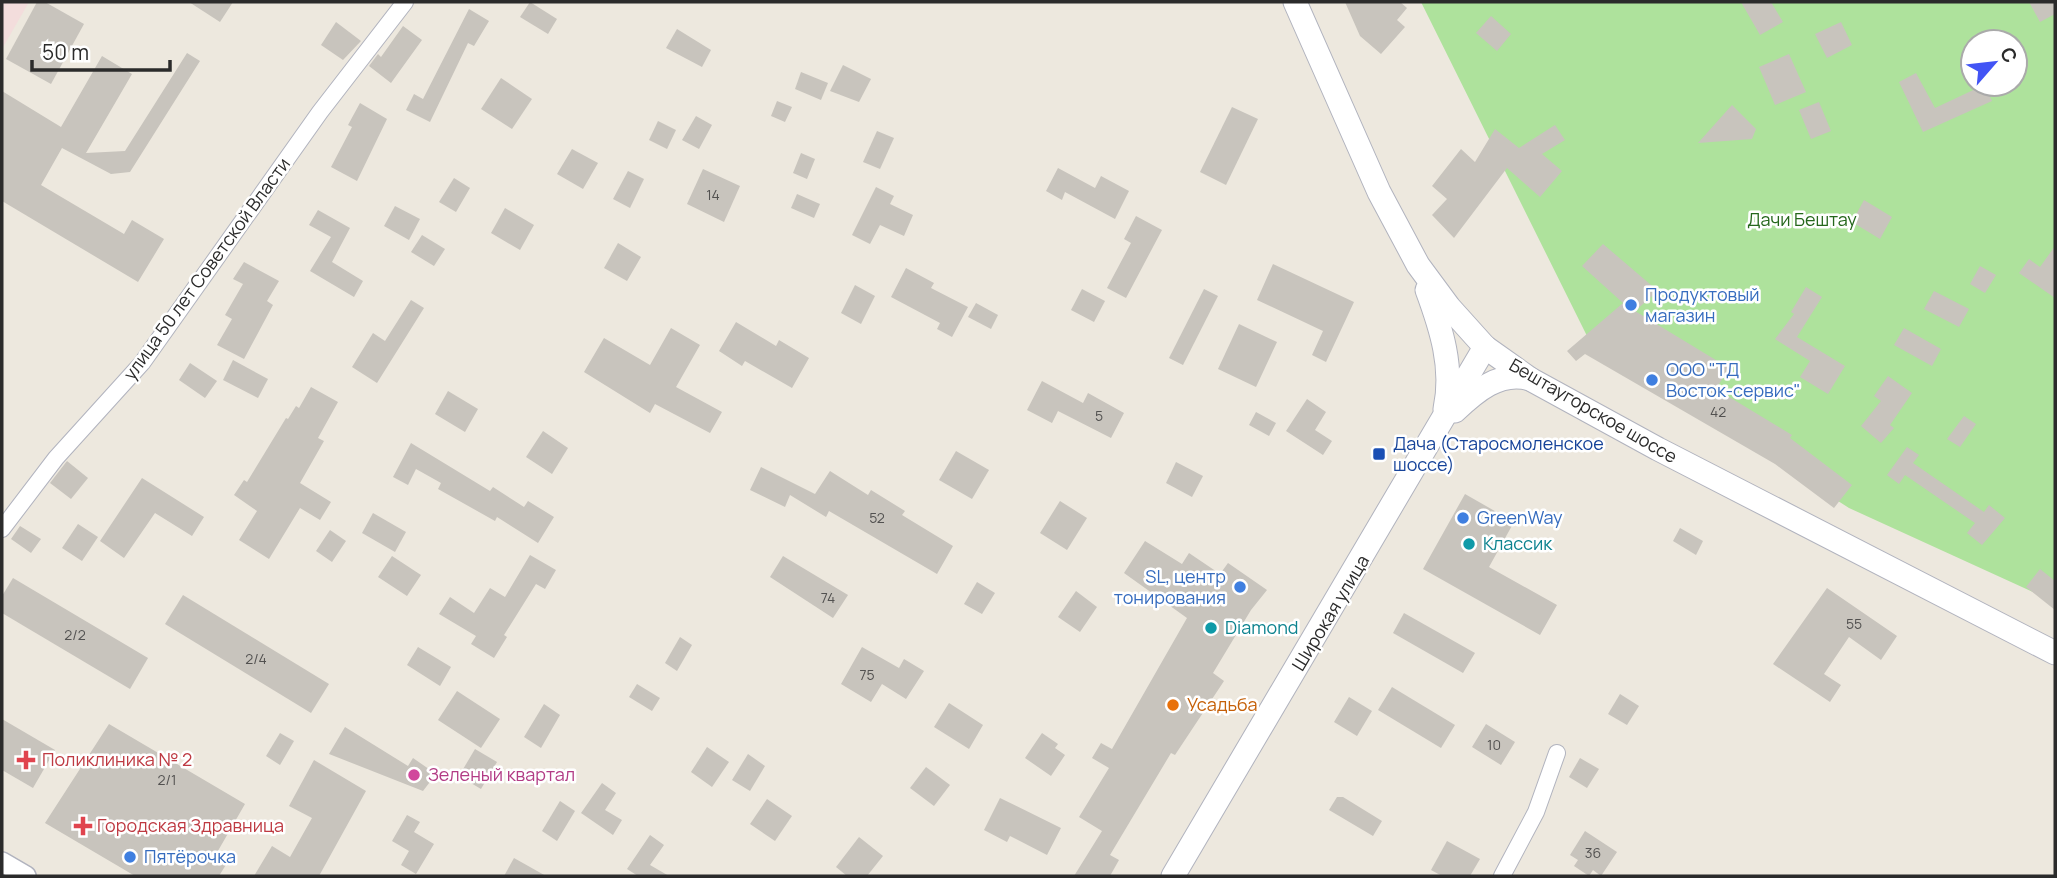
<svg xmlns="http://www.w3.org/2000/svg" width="2057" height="878" viewBox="0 0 2057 878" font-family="Manrope,sans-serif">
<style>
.medical{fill:#f3dddc}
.green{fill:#aee29c;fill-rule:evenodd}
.building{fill:#c8c4bd}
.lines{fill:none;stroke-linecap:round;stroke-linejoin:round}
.minor-casing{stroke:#b1b3be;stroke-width:18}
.tertiary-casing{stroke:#b1b3be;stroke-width:22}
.secondary-casing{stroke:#b1b3be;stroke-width:25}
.minor{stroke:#fff;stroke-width:16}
.tertiary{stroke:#fff;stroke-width:19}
.secondary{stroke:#fff;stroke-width:23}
.shop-dot{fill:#3f7fe0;stroke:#fff;stroke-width:2.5}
.transit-dot{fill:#1a4fb4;stroke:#fff;stroke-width:2.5}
.culture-dot{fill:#0f9aa8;stroke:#fff;stroke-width:2.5}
.food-dot{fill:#e8710a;stroke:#fff;stroke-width:2.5}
.health-dot{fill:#e0444e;stroke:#fff;stroke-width:2.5}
.hotel-dot{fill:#d1479c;stroke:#fff;stroke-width:2.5}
.labels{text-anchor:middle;stroke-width:5;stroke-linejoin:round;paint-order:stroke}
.number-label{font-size:14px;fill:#525150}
.park-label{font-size:18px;fill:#25671c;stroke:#fff}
.street-label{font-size:18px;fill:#2b2b2b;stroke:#fff}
.shop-label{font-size:18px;fill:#366cbe;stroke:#fff;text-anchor:start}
.transit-label{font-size:18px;fill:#164399;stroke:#fff;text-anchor:start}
.culture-label{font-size:18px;fill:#0d838f;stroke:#fff;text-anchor:start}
.food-label{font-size:18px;fill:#c56008;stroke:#fff;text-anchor:start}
.health-label{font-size:18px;fill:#be3a42;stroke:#fff;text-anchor:start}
.hotel-label{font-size:18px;fill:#b23c85;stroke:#fff;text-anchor:start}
</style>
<rect width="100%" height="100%" fill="#ede8de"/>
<path class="medical" d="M2 2H29L2 49Z"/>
<path class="green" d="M1421 2H2055V602L1849 508 1590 342ZM1973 42H2015V84H1973Z"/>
<g class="building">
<path d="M37 2H45L84 24 51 84 6 59Z"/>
<path d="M189 2H233L220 22Z"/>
<path d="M530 2 557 19 548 34 520 17Z"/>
<path d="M1345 2H1400L1407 8 1397 20 1405 27 1381 54 1360 36Z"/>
<path d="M1741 2H1771L1783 22 1760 35Z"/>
<path d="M2029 2H2055V14L2040 22Z"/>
<path d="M469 9 489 21 474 46 468 43 430 122 406 110 414 94 423 99Z"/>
<path d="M1491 16 1511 34 1497 51 1476 33Z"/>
<path d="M336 22 361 41 343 60 321 45Z"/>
<path d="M1841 22 1852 45 1827 58 1815 34Z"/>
<path d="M403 26 422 40 391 83 369 66 378 54 381 57Z"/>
<path d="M677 29 711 50 702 67 666 48Z"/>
<path d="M187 53 200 61 130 172 111 174 62 148 41 185 124 234 132 220 164 239 138 282 2 201V91L61 127 102 56 132 74 86 153 125 151Z"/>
<path d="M1789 54 1806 92 1775 105 1759 67Z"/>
<path d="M843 65 871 79 859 102 830 91Z"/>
<path d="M801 72 828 83 821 100 795 89Z"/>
<path d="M1916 73 1935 108 1984 85 1992 101 1923 132 1899 82Z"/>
<path d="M501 78 532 99 512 129 481 109Z"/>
<path d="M777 101 792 107 785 122 771 116Z"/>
<path d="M1819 102 1831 131 1811 139 1799 110Z"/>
<path d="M360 103 387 119 357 181 331 167 352 127 348 125Z"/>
<path d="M1732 105 1756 129 1752 139 1698 143Z"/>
<path d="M1232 107 1258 119 1226 185 1200 172Z"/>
<path d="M696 116 712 125 699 149 682 140Z"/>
<path d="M658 121 676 130 667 149 649 140Z"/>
<path d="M1555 125 1565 140 1542 154 1562 171 1540 197 1507 168 1454 238 1432 215 1447 199 1432 186 1461 149 1475 162 1495 129 1519 148Z"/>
<path d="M877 131 894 138 880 169 863 162Z"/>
<path d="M572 149 598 163 583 189 557 174Z"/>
<path d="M801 153 815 159 807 179 793 173Z"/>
<path d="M1058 168 1095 188 1101 176 1129 191 1115 219 1065 192 1062 200 1046 191Z"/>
<path d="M703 169 740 186 724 222 687 204Z"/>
<path d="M628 171 644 179 630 208 613 199Z"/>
<path d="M454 178 470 188 456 212 439 202Z"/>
<path d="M876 187 894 196 890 204 913 215 904 236 880 225 870 244 852 235Z"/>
<path d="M797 194 820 204 814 218 791 208Z"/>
<path d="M1864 200 1892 217 1880 239 1852 222Z"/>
<path d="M395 206 420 219 409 240 384 226Z"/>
<path d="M505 208 534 225 520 250 491 233Z"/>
<path d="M318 210 350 228 332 262 363 281 354 297 310 271 331 237 309 225Z"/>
<path d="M1136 216 1162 230 1126 298 1107 288 1131 243 1124 239Z"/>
<path d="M422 235 445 249 434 266 411 252Z"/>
<path d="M618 243 641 257 627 281 604 268Z"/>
<path d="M1603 244 1658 291 1635 311 1729 368 1716 389 1792 435 1790 438 1852 485 1834 508 1775 464 1585 354 1576 361 1567 351 1623 303 1582 266Z"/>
<path d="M2055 246V298L2019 273 2029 259 2040 267Z"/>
<path d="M244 262 279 281 267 301 273 305 244 359 217 345 232 319 225 315 243 284 233 279Z"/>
<path d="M1273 264 1354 302 1326 362 1312 355 1323 331 1257 300Z"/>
<path d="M1980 266 1996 275 1985 293 1970 284Z"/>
<path d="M906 268 934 283 931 288 968 307 952 337 937 329 940 323 891 297Z"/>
<path d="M855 285 875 296 861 324 841 313Z"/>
<path d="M1806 287 1822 297 1797 337 1845 366 1828 394 1800 377 1810 361 1775 339 1794 314 1791 312Z"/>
<path d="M1082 289 1105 301 1094 322 1071 310Z"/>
<path d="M1204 289 1218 296 1183 365 1169 358Z"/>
<path d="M1934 291 1969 309 1959 327 1924 309Z"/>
<path d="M411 300 424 308 377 383 352 367 373 333 385 341Z"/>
<path d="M976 303 998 315 991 329 968 317Z"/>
<path d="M736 322 776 346 779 340 809 358 792 388 745 361 742 366 719 351Z"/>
<path d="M1239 324 1277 342 1256 387 1218 369Z"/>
<path d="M671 328 700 345 676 387 722 412 710 433 655 404 650 413 584 372 604 338 650 365Z"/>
<path d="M1904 328 1941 349 1932 366 1894 345Z"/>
<path d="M233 360 268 379 258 398 223 380Z"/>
<path d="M190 363 217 381 205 398 179 380Z"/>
<path d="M1888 376 1912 393 1890 425 1894 428 1881 443 1861 426 1881 401 1874 396Z"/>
<path d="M1042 381 1083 403 1088 393 1124 413 1111 438 1058 411 1052 423 1027 410Z"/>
<path d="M311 387 338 402 318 438 324 441 300 483 331 502 320 520 300 508 269 559 239 540 257 511 234 495 244 480 247 482 286 418 288 419 296 406 299 408Z"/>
<path d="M448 391 478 409 465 432 435 414Z"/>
<path d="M1307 399 1326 412 1315 430 1332 441 1323 455 1286 431Z"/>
<path d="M1256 412 1276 423 1269 436 1249 425Z"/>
<path d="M1964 416 1976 424 1960 447 1947 439Z"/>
<path d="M543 431 568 448 552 474 526 457Z"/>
<path d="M411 443 490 491 493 487 524 507 528 501 554 517 538 543 497 517 495 521 438 489 441 483 416 469 408 485 393 477Z"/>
<path d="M1907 447 1919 455 1913 463 1984 512 1989 505 2005 518 1982 545 1967 533 1975 523 1905 475 1899 484 1887 475Z"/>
<path d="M956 451 989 470 972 499 939 480Z"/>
<path d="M67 461 88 478 71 499 50 483Z"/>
<path d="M1176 462 1203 476 1192 497 1166 483Z"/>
<path d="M761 467 815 494 830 471 868 495 871 490 905 511 902 515 953 546 937 574 829 511 826 517 790 495 785 507 750 490Z"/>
<path d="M142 478 204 517 192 536 155 513 124 558 100 541Z"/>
<path d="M1465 494 1514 522 1489 567 1557 605 1540 635 1423 569Z"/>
<path d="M1060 501 1087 518 1067 550 1040 533Z"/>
<path d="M373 513 406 532 395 552 362 533Z"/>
<path d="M78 524 98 537 82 561 62 548Z"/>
<path d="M20 526 41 539 31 553 11 539Z"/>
<path d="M1680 528 1703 541 1696 555 1673 541Z"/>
<path d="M330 530 346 541 332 562 316 551Z"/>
<path d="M1145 541 1182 564 1189 553 1220 574 1228 563 1267 590 1251 610 1213 673 1224 681 1175 755 1171 753 1110 855 1119 860 1110 876H1074L1102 831 1079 817 1109 768 1092 758 1101 743 1112 749 1187 618 1124 573Z"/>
<path d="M530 555 556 570 545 589 536 584 504 635 507 637 494 658 471 644 476 636 439 614 450 597 474 613 490 588 505 597Z"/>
<path d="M392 556 421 575 407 596 378 577Z"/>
<path d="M783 556 848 595 833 618 770 577Z"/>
<path d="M2040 569 2055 581V610L2026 587Z"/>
<path d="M13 578 148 658 130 689 2 613V596Z"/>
<path d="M977 582 995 593 982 614 964 604Z"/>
<path d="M1827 588 1897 636 1881 660 1849 637 1824 674 1841 685 1830 702 1773 664Z"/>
<path d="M1076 591 1097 607 1080 632 1058 617Z"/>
<path d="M183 595 329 684 311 713 165 624Z"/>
<path d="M1404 613 1475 653 1463 673 1393 633Z"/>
<path d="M680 637 692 645 677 671 665 663Z"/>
<path d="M418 647 451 667 440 686 407 665Z"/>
<path d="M862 647 899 668 904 659 924 671 906 699 882 684 871 702 841 684Z"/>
<path d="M637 684 660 698 652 711 629 697Z"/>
<path d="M1392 687 1455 725 1441 748 1378 710Z"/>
<path d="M457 691 500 719 481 748 438 720Z"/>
<path d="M1620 694 1639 706 1627 725 1608 714Z"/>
<path d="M1349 697 1372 711 1357 736 1334 722Z"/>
<path d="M949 703 983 725 969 749 934 727Z"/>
<path d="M544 704 560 715 541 748 524 737Z"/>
<path d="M2 719 55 750 33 788 2 770Z"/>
<path d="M109 724 245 804 215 856 227 863 219 876H135L45 823Z"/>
<path d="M1486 724 1515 742 1501 765 1472 747Z"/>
<path d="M345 727 408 766 413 758 436 774 423 791 329 754Z"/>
<path d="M280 733 294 741 280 765 266 756Z"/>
<path d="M1042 733 1058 744 1055 748 1065 755 1051 776 1025 758Z"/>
<path d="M707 747 729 762 712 787 691 772Z"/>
<path d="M475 749 497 762 481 789 459 776Z"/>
<path d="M748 754 765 766 750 791 732 780Z"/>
<path d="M1580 758 1599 769 1587 788 1569 777Z"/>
<path d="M314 760 366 791 319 876H254L272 846 290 857 312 818 289 806Z"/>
<path d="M926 767 950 785 934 806 910 788Z"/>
<path d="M602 783 616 793 605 810 622 820 613 835 581 813Z"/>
<path d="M1337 797H1343L1382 821 1373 836 1329 810Z"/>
<path d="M1000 798 1061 828 1047 855 1010 836 1007 842 984 830Z"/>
<path d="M767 799 792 816 775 841 750 824Z"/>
<path d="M560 801 575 811 557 841 542 831Z"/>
<path d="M407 815 420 822 414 832 434 844 416 874 401 865 409 851 392 841Z"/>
<path d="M1585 831 1617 852 1601 876 1593 870 1589 876 1574 866 1578 860 1570 855Z"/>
<path d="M650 835 664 845 650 865 669 876H638L627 869Z"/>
<path d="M859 837 883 856 867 876H847L836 867Z"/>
<path d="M1447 841 1480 859 1470 876H1442L1431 870Z"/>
<path d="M514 858 546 876H504Z"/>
</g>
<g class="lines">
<defs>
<g id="minor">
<path d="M2 529 56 458 142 363 320 112 405 2"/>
<path d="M1502 876 1536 812 1557 753"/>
</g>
<path id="tertiary" d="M2 862 26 876"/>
<g id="secondary">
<path d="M1295 2 1379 192 1418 265 1449 307 1485 347 1530 379 1658 449 2055 653"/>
<path d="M1427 290C1441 328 1454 368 1445 409"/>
<path d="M1455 411C1475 392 1500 370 1530 379"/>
<path d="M1173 876 1485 347"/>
</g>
</defs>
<use href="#minor" class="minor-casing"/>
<use href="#tertiary" class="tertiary-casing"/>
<use href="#secondary" class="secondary-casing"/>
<use href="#minor" class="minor"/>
<use href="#tertiary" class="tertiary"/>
<use href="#secondary" class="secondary"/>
</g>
<g class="shop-dot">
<circle cx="1631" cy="305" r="7"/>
<circle cx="1652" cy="380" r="7"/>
<circle cx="1463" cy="518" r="7"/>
<circle cx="1240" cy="587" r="7"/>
<circle cx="130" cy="857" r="7"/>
</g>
<rect class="transit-dot" x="1372" y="447" width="14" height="14" rx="3.5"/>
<g class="culture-dot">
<circle cx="1469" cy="544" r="7"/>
<circle cx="1211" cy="628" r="7"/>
</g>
<circle class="food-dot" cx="1173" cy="705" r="7"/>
<g class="health-dot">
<path d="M22.5 749.5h7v7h7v7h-7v7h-7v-7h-7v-7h7z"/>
<path d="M79.5 815.5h7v7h7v7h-7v7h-7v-7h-7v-7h7z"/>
</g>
<circle class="hotel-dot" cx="414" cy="775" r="7"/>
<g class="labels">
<g class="number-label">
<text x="713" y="200">14</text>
<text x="1718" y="417">42</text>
<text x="1099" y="421">5</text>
<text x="877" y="523">52</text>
<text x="828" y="603">74</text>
<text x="1854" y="629">55</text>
<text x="75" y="640">2/2</text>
<text x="256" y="664">2/4</text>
<text x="867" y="680">75</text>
<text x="1494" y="750">10</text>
<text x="167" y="785">2/1</text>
<text x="1593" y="858">36</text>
</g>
<g class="park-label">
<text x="1802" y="226">Дачи Бештау</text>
</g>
<g class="street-label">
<text transform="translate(207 269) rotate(-54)" y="6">улица 50 лет Советской Власти</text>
<text transform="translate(1593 411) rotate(30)" y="6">Бештаугорское шоссе</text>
<text transform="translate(1331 613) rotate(-59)" y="6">Широкая улица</text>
</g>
<g class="shop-label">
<text x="1645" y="301">Продуктовый<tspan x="1645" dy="21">магазин</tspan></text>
<text x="1666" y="376">ООО "ТД<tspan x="1666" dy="21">Восток-сервис"</tspan></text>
<text x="1477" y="524">GreenWay</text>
<text x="1226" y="583" text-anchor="end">SL, центр<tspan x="1226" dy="21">тонирования</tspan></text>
<text x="144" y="863">Пятёрочка</text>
</g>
<g class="transit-label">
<text x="1393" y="450">Дача (Старосмоленское<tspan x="1393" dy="21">шоссе)</tspan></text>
</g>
<g class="culture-label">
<text x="1483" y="550">Классик</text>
<text x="1225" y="634">Diamond</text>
</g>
<g class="food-label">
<text x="1187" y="711">Усадьба</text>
</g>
<g class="health-label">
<text x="42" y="766">Поликлиника № 2</text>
<text x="97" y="832">Городская Здравница</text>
</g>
<g class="hotel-label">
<text x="428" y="781">Зеленый квартал</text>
</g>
</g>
<rect width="2057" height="878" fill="none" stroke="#2b2b2b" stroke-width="7"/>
<g transform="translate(1994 63) rotate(62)"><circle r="33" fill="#ffffff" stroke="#aaaaaa" stroke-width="2"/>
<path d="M0-5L12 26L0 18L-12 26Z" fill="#4254f5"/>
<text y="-10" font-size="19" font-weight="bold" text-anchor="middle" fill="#2b2b2b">С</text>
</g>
<path d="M32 60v10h138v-10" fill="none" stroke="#2b2b2b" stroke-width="3.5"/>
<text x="42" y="60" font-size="21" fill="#2b2b2b" stroke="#ffffff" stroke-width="5" paint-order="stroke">50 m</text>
</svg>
